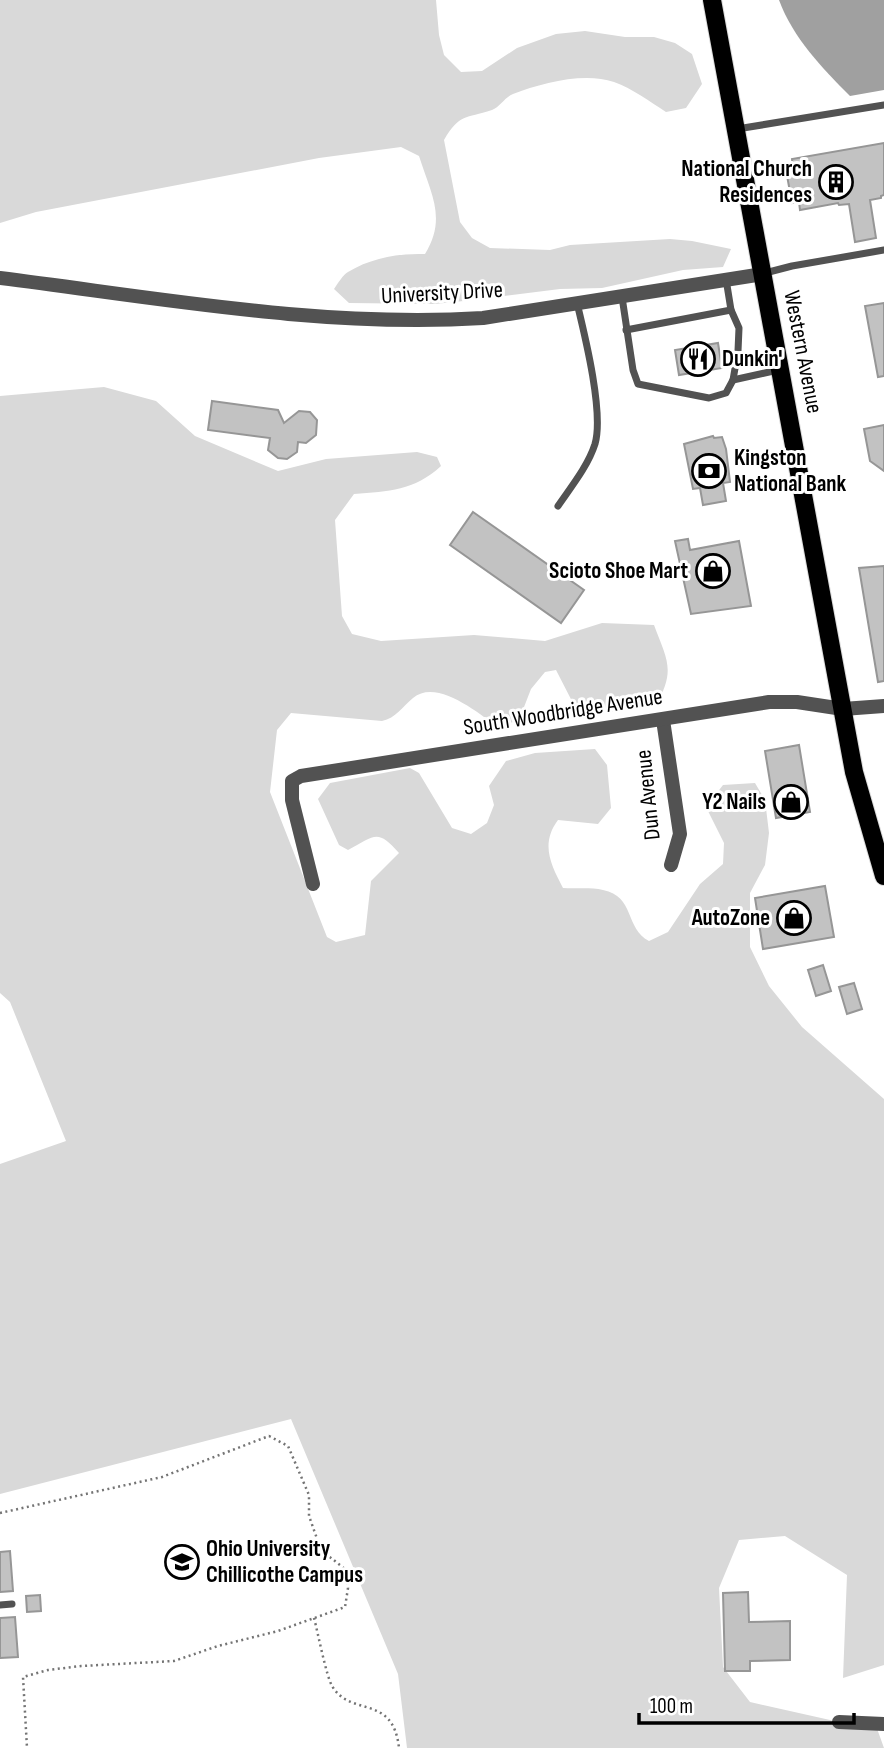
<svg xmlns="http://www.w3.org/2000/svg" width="884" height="1748" font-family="'Sofia Sans Condensed',sans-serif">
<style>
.green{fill:#d9d9d9}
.water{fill:#a0a0a0}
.building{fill:#c2c2c2;stroke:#969696;stroke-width:2}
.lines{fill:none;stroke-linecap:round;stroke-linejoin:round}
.primary-casing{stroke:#dbdbdb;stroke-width:20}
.path{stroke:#747474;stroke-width:2.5;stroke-dasharray:2 3.5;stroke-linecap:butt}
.service{stroke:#525252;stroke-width:7}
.minor{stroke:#525252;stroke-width:14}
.primary{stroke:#000;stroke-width:18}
.labels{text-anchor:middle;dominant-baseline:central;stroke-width:6;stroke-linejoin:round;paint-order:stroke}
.poi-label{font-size:23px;font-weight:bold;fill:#000;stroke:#fff;text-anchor:end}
.street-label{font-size:23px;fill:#000;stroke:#fff}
</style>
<rect width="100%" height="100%" fill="#fff"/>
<g class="green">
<path d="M0,0H436L439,35L444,55L461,72L482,71L517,48L556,34L585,31L625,37H654L675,43L692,54L702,84L686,108L666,112C649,101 633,89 614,82C584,72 542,83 513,94C505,97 500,107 492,110C465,119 460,113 444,140L460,222L472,238L490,248L550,250L570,245L670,239L692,241L731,249L723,267L683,270L602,288L560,289L455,302L434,304L349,303L334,289C338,283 343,275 348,272C371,258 399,253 425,254C447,218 431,194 419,156L401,147L319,158L36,212L0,223Z"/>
<path d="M104,387L156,401L195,436L278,471L326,459L417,452L437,457L441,466C414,491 389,491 354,494L335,520L342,616L352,634L381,641L474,635L545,641L602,623L654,625C667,660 676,670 656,705L594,714L575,707L556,670L545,672L531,689L519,720L498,727C479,714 437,678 413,698C402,707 396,718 382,721L291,713L277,730L270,792L327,937L336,942L365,935L371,881L399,853C377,828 375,836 348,850L339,845L318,799L330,783L410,768L419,773L452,828L471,834L487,823L494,805L489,786L506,761L535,753L595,749L607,765L611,808L598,824L558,820C540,844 551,865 563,888C576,889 591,887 603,890C635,896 625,929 649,941L668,932L700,884L723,864L724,843L706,807L723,785L755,783L765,800L769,833L765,865L750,893V947L769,986L802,1027L884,1099V1665L843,1678L847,1575L785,1536L739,1540L719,1588L723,1667L750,1702L839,1722L875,1723L884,1748H407L398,1674L291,1419L0,1494V1164L66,1141L10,1002L0,993V396Z"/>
</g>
<path class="water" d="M779,0H884V90L850,96C822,68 793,38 779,0Z"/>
<g class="building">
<path d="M884,143V195L881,196V198L870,200L876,238L855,242L849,204L839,205L838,203L800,210L799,202L792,203L786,170L793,168L792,159Z"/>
<path d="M884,303V376L878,377L865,306Z"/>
<path d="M718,343L722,368L679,375L675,350Z"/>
<path d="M212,401L278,410L284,423L299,411L310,412L317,420L316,435L306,443L298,442L297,452L287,459L278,458L268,450L270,438L208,430Z"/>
<path d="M884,425V471L870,461L864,429Z"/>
<path d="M713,436L714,438L722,437L726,449L730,482L723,483L726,501L703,505L700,488L693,489L684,444Z"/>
<path d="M473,512L584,590L561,623L450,545Z"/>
<path d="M688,539L690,550L739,541L751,606L691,614L675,541Z"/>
<path d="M884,566V681L878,682L859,568Z"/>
<path d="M799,745L810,812L776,818L765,751Z"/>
<path d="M825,886L834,937L763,949L755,898Z"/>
<path d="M823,965L831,991L816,996L808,970Z"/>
<path d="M854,983L862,1009L847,1014L839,987Z"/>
<path d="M10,1551L13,1591L0,1592V1552Z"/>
<path d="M748,1592L749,1622L790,1621V1660L750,1661V1671H725L723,1593Z"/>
<path d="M40,1595L41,1611L27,1612L26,1596Z"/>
<path d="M15,1617L18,1657L0,1658V1618Z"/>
</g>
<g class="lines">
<g class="primary-casing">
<path id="primary" d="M712,0L854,772L884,876"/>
</g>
<g class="path">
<path d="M0,1513L162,1477L269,1436L288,1446L309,1495V1516L321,1550L345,1569L348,1588L345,1607L278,1631L218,1646L174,1661L81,1666L48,1670L23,1677L27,1748"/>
<path d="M314,1618C318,1633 326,1675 332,1686C351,1718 393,1693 399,1748"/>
</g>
<g class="service">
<path d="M737,129L884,105"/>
<path d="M765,273L792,266L884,250"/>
<path d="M622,297L633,370L638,384L709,398L726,393L733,380L738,351L739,328L731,310L726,279"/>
<path d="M626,330L731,310"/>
<path d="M733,380L778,370"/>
<path d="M558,506C571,487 588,466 595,444C604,413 585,336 577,303"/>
<path d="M0,1605L12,1604"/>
</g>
<g class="minor">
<path d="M0,278C160,298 321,328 483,318L763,274"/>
<path d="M663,720L680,834L671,865"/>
<path d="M313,884L292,800V781L301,776L769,702H797L843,709L884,706"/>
<path d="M839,1722L884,1724"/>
</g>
<use href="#primary" class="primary"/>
</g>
<defs>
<g id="building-ring" transform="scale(1.75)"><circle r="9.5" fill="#fff" stroke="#000" stroke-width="1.5"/><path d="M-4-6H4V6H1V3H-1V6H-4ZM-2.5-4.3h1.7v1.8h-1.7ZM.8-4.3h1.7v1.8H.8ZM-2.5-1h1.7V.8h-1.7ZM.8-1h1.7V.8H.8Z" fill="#000"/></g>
<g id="restaurant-ring" transform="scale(1.75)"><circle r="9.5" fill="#fff" stroke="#000" stroke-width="1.5"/><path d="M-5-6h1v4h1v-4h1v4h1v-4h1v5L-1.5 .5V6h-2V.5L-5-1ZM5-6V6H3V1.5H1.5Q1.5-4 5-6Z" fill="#000"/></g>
<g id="bank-ring" transform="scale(1.75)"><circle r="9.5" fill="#fff" stroke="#000" stroke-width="1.5"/><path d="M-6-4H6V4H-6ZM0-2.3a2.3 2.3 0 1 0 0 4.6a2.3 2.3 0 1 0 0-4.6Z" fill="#000"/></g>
<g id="shop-ring" transform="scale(1.75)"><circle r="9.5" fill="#fff" stroke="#000" stroke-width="1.5"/><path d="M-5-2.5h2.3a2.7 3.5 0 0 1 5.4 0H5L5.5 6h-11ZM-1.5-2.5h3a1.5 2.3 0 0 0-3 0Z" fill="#000"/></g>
<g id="university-ring" transform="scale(1.75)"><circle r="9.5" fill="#fff" stroke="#000" stroke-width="1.5"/><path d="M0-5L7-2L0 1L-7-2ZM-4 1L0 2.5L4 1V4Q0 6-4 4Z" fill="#000"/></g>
</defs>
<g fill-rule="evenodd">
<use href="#building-ring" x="836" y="182"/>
<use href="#restaurant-ring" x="698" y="359"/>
<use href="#bank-ring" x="709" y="471"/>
<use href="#shop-ring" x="713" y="571"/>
<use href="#shop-ring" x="791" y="802"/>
<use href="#shop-ring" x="794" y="918"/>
<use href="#university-ring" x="182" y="1562"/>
</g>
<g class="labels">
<g class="poi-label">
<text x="812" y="169">National Church<tspan x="812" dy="26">Residences</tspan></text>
<text x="722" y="359" text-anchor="start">Dunkin'</text>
<text x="734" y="458" text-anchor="start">Kingston<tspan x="734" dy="26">National Bank</tspan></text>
<text x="688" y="571">Scioto Shoe Mart</text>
<text x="766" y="802">Y2 Nails</text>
<text x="770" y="918">AutoZone</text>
<text x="206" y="1549" text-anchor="start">Ohio University<tspan x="206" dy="26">Chillicothe Campus</tspan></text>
</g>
<g class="street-label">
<text transform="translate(442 293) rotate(-3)">University Drive</text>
<text transform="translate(803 352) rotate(79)">Western Avenue</text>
<text transform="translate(563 712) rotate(-9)">South Woodbridge Avenue</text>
<text transform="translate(648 795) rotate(-96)">Dun Avenue</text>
</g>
</g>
<path d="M639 1713v10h215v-10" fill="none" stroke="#000000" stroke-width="3.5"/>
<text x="650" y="1713" font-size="21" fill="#000000" stroke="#ffffff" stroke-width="5" paint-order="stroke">100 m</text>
</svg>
